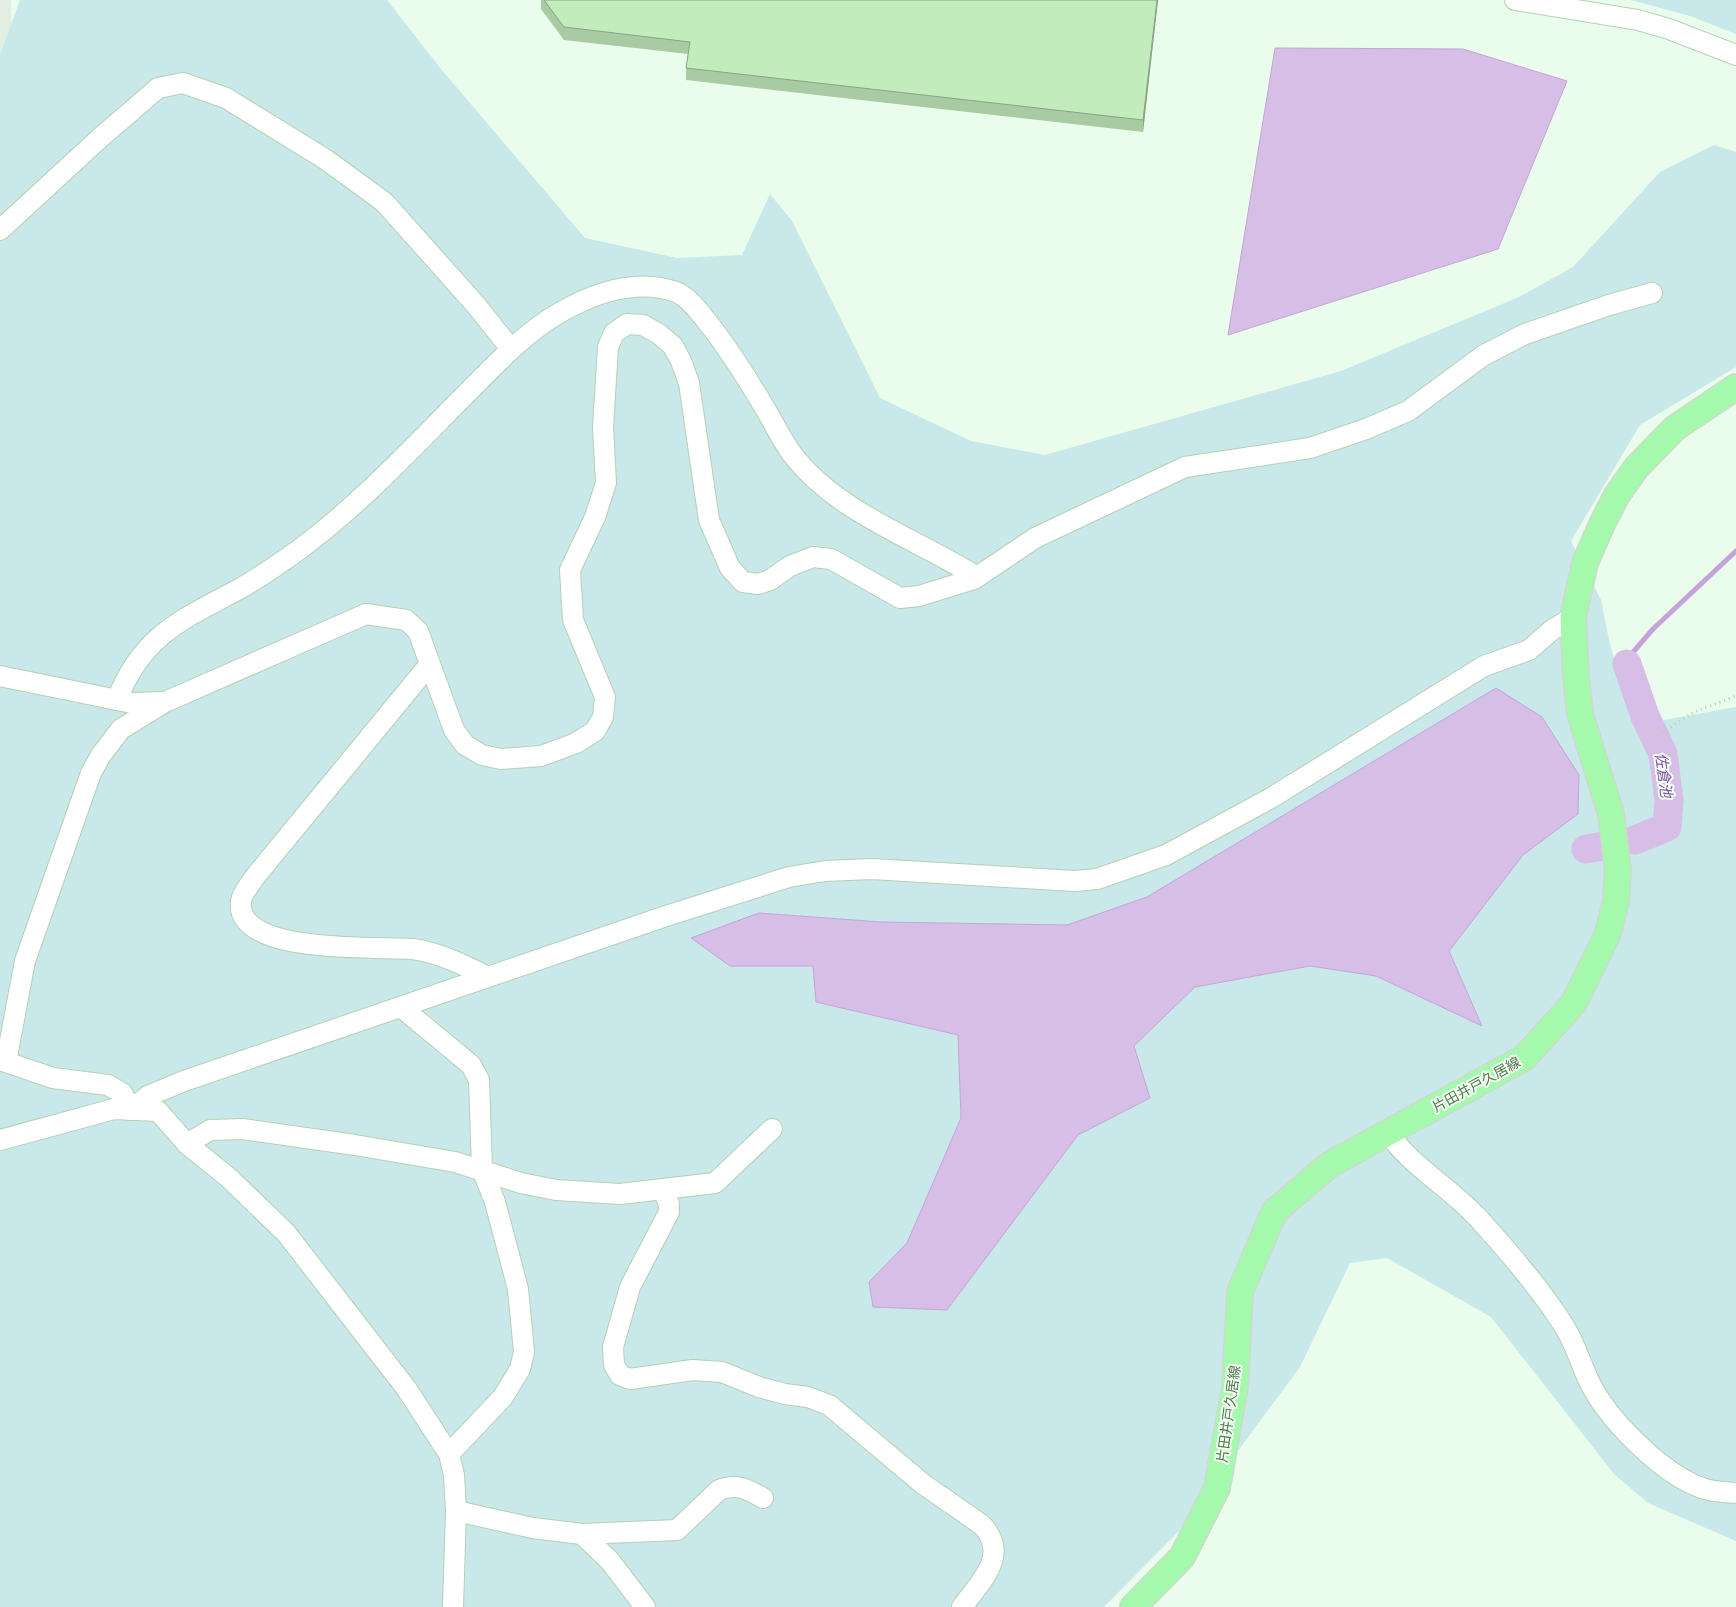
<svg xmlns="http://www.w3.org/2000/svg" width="1736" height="1607" font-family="'Titillium Web','Noto Sans JP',sans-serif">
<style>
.industrial{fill:#e3eee2}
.green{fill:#c8e8ea;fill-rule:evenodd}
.water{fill:#d7bee6;stroke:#c4a4d8}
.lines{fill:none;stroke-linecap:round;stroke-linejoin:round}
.stream{stroke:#c4a4d8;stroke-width:5}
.river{stroke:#d7bee6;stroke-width:29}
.minor-casing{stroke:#b5d1b2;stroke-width:22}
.major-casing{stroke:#cfd9cd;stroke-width:28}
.path{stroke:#acd7a4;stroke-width:3;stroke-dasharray:1 4;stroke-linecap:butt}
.minor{stroke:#fff;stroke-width:20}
.major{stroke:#a4f9ad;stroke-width:25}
.wall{fill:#a8cba3}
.shaded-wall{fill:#88a584}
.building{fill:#c3ecbd;stroke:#88a584}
.labels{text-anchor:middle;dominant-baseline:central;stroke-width:4;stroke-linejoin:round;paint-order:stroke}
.street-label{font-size:14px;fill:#54774d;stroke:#f0fff2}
.water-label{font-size:15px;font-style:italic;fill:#82509f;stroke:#f0fff2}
</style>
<rect width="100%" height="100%" fill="#eafceb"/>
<path class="industrial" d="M0,0H11V46L0,63Z"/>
<g class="green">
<path d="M20,0H387L441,69L585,238L677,258L742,255L770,194L792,221L880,398L971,441L1045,455L1341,371L1519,297L1573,267L1660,172L1714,145L1736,152V367L1640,425L1571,541L1601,600L1610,645L1636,725L1736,707V1541L1648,1503L1614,1474L1491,1317L1387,1258L1350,1263L1300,1367L1178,1532L1104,1607H0V55ZM1578,814L1523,855L1449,951L1482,1025L1376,976L1310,966L1195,987L1134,1046L1150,1098L1078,1135L947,1310L869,1282L907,1243L961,1118L958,1035L816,1002L814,966L759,913L881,922L1067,925L1147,897Z"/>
<path d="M1631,0H1736V34L1690,16Z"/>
</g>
<g class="water">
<path d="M1275,48L1463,49L1567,81L1498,249L1228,335Z"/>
<path d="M1496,688L1542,717L1579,775L1578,814L1523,855L1449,951L1482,1026L1376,976L1310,966L1195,987L1134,1046L1150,1098L1078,1135L947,1310L873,1307L869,1282L907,1243L961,1118L958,1035L816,1002L813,966H730L691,938L759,913L881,922L1067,925L1147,897Z"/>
</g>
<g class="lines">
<path class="stream" d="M1627,664L1628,658L1653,629L1736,551"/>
<g class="river">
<path d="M1627,664L1645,716L1663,754L1669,801L1667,827L1635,840"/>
<path d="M1586,849L1604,846"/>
</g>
<g class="minor-casing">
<g id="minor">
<path d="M1515,0L1638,20L1669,29L1736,55"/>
<path d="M0,230L100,138L158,88L183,83L226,98L325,159L384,202L475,304L511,349"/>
<path d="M429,665L254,878C250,885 242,893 241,901C234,956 380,946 413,949C440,953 464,965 488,977"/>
<path d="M0,676L132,703L163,702"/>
<path d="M117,700C142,635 183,619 241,588C259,578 277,565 293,554C357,508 411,449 466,394C495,365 525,332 561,312C596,292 636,278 676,292C688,297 697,309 705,319C728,347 747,378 766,410C774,424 782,440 792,454C837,513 915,538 977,577"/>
<path d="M401,1007L471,1065L479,1080L482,1169L495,1202L518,1289L524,1352L520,1369L503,1397L449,1454"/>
<path d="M0,1060L53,1078L108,1085L122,1093L131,1110"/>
<path d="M6,1062L25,961L91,773L101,755L121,729L165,702L366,614L406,620L418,631L454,730L465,745L482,755L501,759L541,756L576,743L595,731L603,717L605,697L573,620L570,570L595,517L606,483L603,427L608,347L614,333L627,324L643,325L659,334L673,346L681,361L689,383L709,520L730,568L743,582L758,584L770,580L790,566L813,557L831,559L900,598L919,596L974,579L1035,538L1185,467L1310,448L1366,429L1408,411L1484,355L1525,334L1609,305L1652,293"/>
<path d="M131,1110L148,1096L184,1081L666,916L789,877L825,871L872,869L1075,881L1097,879L1166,855L1271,798L1484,666L1529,650L1552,630L1573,617"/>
<path d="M1388,1133C1413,1168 1451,1188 1479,1219C1508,1251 1541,1289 1564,1326C1575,1343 1580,1362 1589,1381C1607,1419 1662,1474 1702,1488C1712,1492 1725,1492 1736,1493"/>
<path d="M0,1140L114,1109L158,1111L187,1144L229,1178L286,1233L406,1388L449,1454L454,1475L456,1511L453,1607"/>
<path d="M187,1144L210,1130L243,1129L355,1145L455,1162L521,1183L556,1190L620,1194L715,1183L772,1129"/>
<path d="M663,1190L669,1204V1212L630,1287L613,1347L614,1365L620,1375L630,1379L693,1370L722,1372L759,1387L785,1394L808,1397L829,1405L923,1484L982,1525C1010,1555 981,1581 962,1607"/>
<path d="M456,1511L533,1528L582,1534L677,1530L719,1490C737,1483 747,1489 763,1498"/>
<path d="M582,1534L610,1561L645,1607"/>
</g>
</g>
<g class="major-casing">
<path id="major" d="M1133,1607L1182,1557L1217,1488L1235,1387L1240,1292L1274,1212L1329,1165L1524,1058L1574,1003L1608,933L1616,901L1618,870L1611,814L1580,714L1576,678L1573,617L1585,563L1602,524L1617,495L1636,468L1675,428L1736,387"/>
</g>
<path class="path" d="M1658,735L1694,712L1736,696"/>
<use href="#minor" class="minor"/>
<use href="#major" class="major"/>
</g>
<path class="wall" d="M541,0H1158L1143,132L686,80V68L688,54L564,40L541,9Z"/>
<path class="shaded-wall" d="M1157,0H1158L1143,132V120Z"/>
<path class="building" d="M544,0H1157L1143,120L686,68L690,42L564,27Z"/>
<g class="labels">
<g class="street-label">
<text transform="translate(1476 1084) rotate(-29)">片田井戸久居線</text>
<text transform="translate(1228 1414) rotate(-82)">片田井戸久居線</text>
</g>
<g class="water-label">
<text transform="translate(1664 775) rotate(82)">佐倉池</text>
</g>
</g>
</svg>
